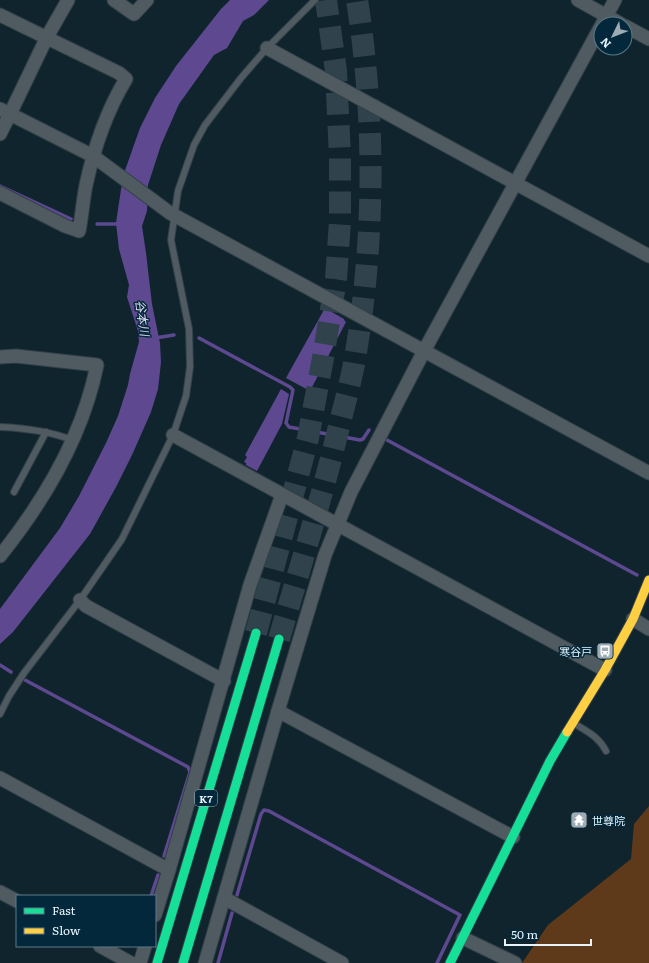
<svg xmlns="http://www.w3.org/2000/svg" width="649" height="963" font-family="Literata,'Noto Sans JP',serif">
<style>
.green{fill:#5e3a1b}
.water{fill:#5e4991}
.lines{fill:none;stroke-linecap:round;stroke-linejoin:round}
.stream{stroke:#5e4991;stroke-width:3.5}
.highway-tunnel{stroke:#30434d;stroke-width:22;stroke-dasharray:22 11;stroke-linecap:butt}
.lane-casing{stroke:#314048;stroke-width:8}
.street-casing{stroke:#314048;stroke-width:15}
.fast-casing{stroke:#314048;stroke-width:11}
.slow-casing{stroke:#314048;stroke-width:11}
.lane{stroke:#505a61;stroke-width:6}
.street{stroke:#505a61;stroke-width:13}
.fast{stroke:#16e098;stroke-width:9}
.slow{stroke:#ffcf43;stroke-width:9}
.labels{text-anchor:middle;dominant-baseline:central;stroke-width:3;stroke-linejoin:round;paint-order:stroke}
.shield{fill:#03283b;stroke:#a3b7c2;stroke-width:1}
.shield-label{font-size:10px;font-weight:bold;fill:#e7f4fc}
.poi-label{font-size:11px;fill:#e7f4fc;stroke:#03283b;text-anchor:end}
.water-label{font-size:12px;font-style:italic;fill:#e1dcf2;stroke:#03283b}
</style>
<rect width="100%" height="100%" fill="#10242e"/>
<path class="green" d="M649,806V963H522L548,925L631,859L634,824Z"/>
<g class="water">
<path d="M230,0H269L254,15L243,21L227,48L214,55L179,104L161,145L148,185L147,211L142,226L146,253L152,304L160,343L161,362L158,389L151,412L132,455L116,487L90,534L13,632L0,644V609L60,528L79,496L106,443L118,416L128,385L130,374L139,342L138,331L127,297L129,285L119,249L116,223L123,176L140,128L155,98L176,66L221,9Z"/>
<path d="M325,308L344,319V320L346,322L310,391L286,378Z"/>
<path d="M281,389L289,394L282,424L257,471L246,465V463L244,462L247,457L245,455Z"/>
</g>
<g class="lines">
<g class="stream">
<path d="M0,186L71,219"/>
<path d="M97,224H119"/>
<path d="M155,338L174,335"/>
<path d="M199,338L290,387L293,390L286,423L289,427L360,440L363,439L369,430"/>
<path d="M387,440L637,575"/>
<path d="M0,665L11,672"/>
<path d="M25,680L188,767L190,772L164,856"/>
<path d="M237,895L261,814L264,810L269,811L460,915L437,963"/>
<path d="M151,896L158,875"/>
<path d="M218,963L232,913"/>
</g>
<g class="highway-tunnel">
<path d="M256,633L308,438L323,358L336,279L340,221V157L336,71L326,0"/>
<path d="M279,639C300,567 323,495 340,422C345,403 350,384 354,364C375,244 376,121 357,0"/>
</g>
<g class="lane-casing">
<g id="lane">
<path d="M0,427C24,428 49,431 72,440"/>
<path d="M14,492L46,432"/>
<path d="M0,714L9,696L24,673L80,600L122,539L173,435L186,396L190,367L189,329L171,240L178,191L194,145L205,125L241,78L267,48L315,0"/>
<path d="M575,724C588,732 599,737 606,751"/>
</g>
</g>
<g class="street-casing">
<g id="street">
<path d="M114,0L134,14L147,0"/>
<path d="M578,0L621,24"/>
<path d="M0,15L119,73L126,79C106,112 94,148 86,185C83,200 82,216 79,231L65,226L0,193"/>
<path d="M603,22L615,0"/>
<path d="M625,26L649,39"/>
<path d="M267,48L649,256"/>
<path d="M0,109L10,114L47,37L68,0"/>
<path d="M0,134L10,114L93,156L170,213L649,473"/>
<path d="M0,357L16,356L97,365C83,435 44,501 0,556"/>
<path d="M173,435L605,670"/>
<path d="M80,600L86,606L224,681"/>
<path d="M633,619L649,629"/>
<path d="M278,711L513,837"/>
<path d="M0,778L169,870"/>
<path d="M0,892L17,901"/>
<path d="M224,898L342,963"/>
<path d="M155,915L169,870L250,585L282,495"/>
<path d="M463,938L515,963"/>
<path d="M100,946L131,963"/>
<path d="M140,963L145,946"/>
<path d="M205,963L278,711L325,555L351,492L424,351L601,26"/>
</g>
</g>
<g class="fast-casing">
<g id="fast">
<path d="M157,963L256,633"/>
<path d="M183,963L279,639"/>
<path d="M450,963L550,761L567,732"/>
</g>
</g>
<g class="slow-casing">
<path id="slow" d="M567,732L605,670L633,619L649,580"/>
</g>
<use href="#lane" class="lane"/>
<use href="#street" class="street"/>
<use href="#fast" class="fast"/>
<use href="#slow" class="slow"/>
</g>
<defs>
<g id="bus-square" transform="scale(0.9)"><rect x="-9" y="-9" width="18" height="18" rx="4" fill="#9cabb4" stroke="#03283b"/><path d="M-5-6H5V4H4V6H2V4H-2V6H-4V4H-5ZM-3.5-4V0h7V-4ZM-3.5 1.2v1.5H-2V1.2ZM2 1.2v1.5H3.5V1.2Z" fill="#fff"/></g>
<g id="temple-square" transform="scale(0.9)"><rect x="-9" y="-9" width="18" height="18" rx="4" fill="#9cabb4" stroke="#03283b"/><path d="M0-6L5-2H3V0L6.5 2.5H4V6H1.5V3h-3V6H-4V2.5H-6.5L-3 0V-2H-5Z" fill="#fff"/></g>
</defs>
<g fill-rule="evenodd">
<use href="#bus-square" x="605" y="651"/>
<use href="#temple-square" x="579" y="820"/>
</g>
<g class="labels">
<rect class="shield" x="195" y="790" width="22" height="16" rx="3"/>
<g class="shield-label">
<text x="206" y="798">K7</text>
</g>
<g class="poi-label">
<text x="592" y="651">寒谷戸</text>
<text x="592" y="820" text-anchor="start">世尊院</text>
</g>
<g class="water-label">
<text transform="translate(143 318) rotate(82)">谷本川</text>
</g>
</g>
<rect x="16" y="895" width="140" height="52" fill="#03283b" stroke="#5e7a88"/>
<rect x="24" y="908" width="20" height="6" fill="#16e098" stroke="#5e7a88"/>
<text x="52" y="915" font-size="12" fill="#e7f4fc">Fast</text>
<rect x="24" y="928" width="20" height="6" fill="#ffcf43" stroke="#5e7a88"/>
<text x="52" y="935" font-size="12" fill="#e7f4fc">Slow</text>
<g transform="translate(613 36) rotate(227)"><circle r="19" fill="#03283b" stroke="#5e7a88"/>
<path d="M0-3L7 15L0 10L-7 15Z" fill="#9cabb4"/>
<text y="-6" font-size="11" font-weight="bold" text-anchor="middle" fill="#e7f4fc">N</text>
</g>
<path d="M505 939v6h86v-6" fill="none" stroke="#e7f4fc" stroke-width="2"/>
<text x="511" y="939" font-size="12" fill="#e7f4fc" stroke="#03283b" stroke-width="3" paint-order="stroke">50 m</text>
</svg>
